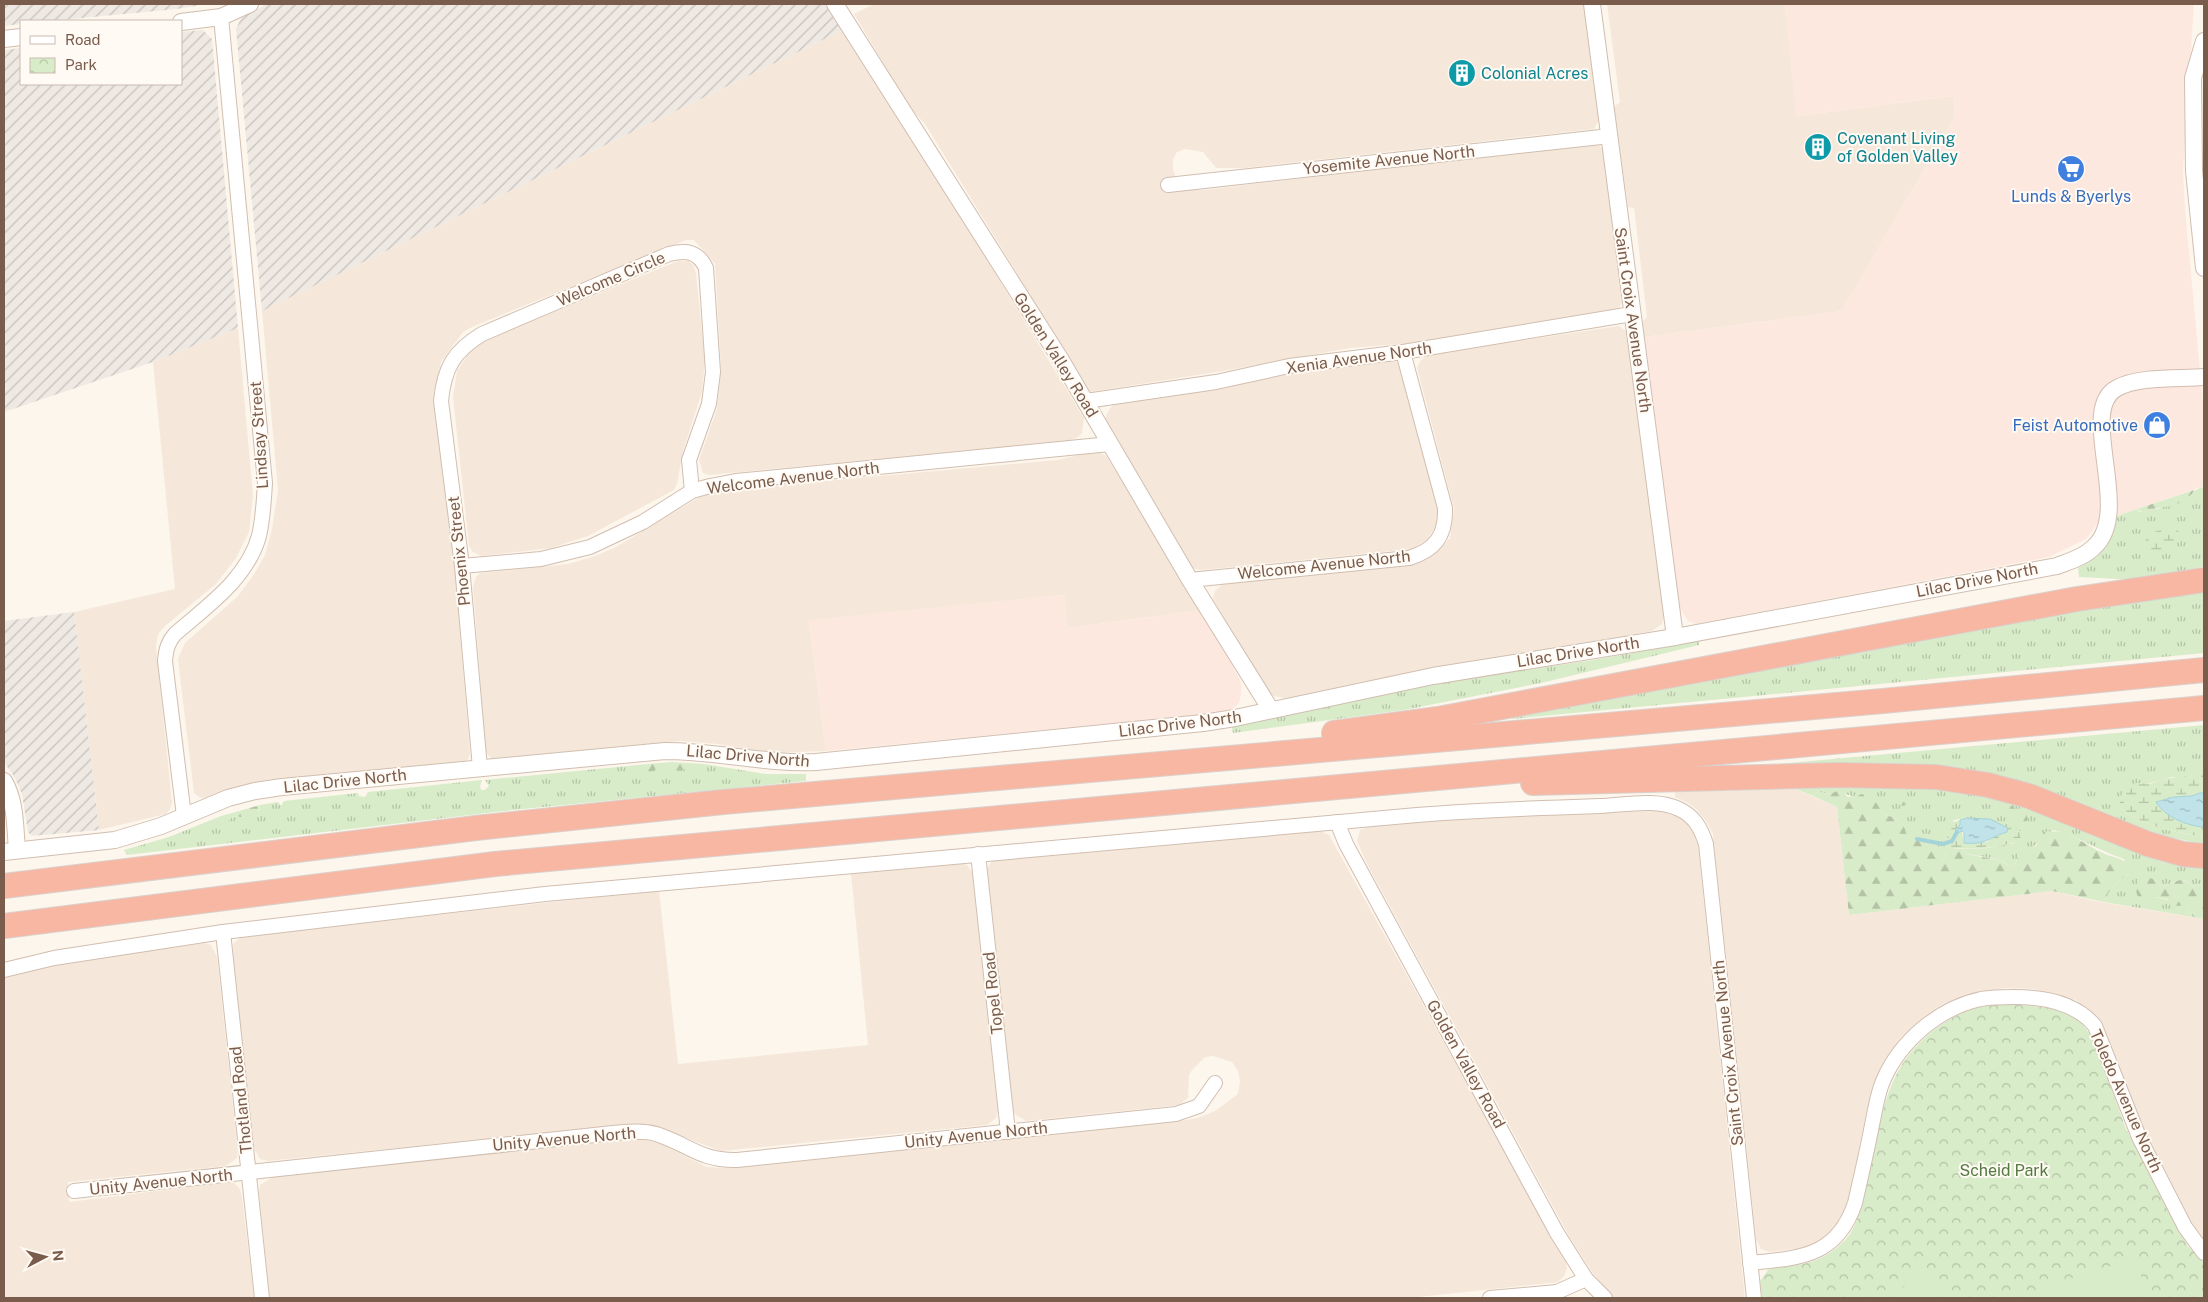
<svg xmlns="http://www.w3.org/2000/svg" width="2208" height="1302" font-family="'Public Sans',sans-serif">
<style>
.residential{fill:#f5e8da}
.commercial{fill:#fde8e0}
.industrial{fill:url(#industrial-furrows)}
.grass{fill:url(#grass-tufts)}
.forest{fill:url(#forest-firs)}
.wetland{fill:url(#wetland-marsh)}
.park{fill:url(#park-crowns)}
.garden{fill:#d8ecc9}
.water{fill:url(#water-ripples);stroke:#a5d3da}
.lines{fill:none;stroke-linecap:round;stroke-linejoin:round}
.stream{stroke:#a5d3da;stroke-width:4}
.minor-casing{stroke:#d1beb0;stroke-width:16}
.tertiary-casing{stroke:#d1beb0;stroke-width:18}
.motorway-casing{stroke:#dad1cd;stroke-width:26}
.minor{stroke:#fff;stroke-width:14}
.tertiary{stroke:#fff;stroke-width:16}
.motorway{stroke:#f7b7a3;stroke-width:24}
.labels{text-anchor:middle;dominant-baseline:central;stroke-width:4;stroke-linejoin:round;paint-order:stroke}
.culture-label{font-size:16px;fill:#0d838f;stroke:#fffaf3;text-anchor:start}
.street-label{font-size:16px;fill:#7a5c4d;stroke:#fffaf3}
.shop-label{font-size:16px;fill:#366cbe;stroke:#fffaf3}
.park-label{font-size:16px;fill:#537a41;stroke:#fffaf3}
</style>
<defs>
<pattern id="industrial-furrows" width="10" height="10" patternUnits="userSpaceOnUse" patternTransform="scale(1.25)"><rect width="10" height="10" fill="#efe9e4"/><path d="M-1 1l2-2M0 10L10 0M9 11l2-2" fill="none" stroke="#c7c0bb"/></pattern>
<pattern id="grass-tufts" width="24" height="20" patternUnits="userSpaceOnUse" patternTransform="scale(1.25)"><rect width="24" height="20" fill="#d8ecc9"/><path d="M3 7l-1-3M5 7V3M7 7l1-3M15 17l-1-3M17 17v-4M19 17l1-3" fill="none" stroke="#b4c2a5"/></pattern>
<pattern id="forest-firs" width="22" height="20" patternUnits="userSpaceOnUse" patternTransform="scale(1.25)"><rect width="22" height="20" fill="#d8ecc9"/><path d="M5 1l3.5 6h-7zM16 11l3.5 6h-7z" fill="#b4c2a5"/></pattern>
<pattern id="wetland-marsh" width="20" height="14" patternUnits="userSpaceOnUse" patternTransform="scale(1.25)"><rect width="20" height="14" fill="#d8ecc9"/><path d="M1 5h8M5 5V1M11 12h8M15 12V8" fill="none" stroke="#b4c2a5"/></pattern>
<pattern id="park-crowns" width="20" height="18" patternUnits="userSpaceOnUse" patternTransform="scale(1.25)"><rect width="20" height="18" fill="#d8ecc9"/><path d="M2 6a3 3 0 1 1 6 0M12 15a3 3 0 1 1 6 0" fill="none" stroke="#b4c2a5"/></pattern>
<pattern id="water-ripples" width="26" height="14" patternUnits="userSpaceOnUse" patternTransform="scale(1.25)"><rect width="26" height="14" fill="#bfe3e8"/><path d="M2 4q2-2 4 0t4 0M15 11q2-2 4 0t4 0" fill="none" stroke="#a0bbbe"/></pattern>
</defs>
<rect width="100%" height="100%" fill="#fdf6ec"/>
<g class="residential">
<path d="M874,4H1585L1600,118L1594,129L1244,168H1216L1203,152L1185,149L1177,152L1173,159V169L1176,179L1191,189L1203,190L1594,143L1600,146L1605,153L1623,300L1620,307L1615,309L1413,343L1350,348L1223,371L1090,392L1085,390L1067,354L925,124L911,109L854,14Z"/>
<path d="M1607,4H1785L1797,116L1953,96L1955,116L1842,311L1644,337L1642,322L1647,317L1634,208L1628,207L1614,107L1620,102Z"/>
<path d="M845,29L1084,418L1082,433L1078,437L1070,441L709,475L703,473L699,460L717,409L721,368L715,264L694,240H686L472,327L463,332L441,362L435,392L453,548L470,753L468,760L461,763L268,780L236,787L205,798L199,797L194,793L178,659L185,643L237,597L253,576L265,555L272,529L278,490L262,311Z"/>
<path d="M678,261H688L693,264L696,274L705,360L702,392L683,451L677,484L674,490L588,536L551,548L481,556L473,552L469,546L453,397L457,371L470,351L487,339Z"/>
<path d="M1619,326L1627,332L1664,616L1662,624L1652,631L1287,699L1270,695L1213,599L1215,591L1222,584L1278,576L1337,573L1420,561L1437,552L1450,538L1454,509L1417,368L1421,360L1427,355Z"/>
<path d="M238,328L253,496L249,532L236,558L216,584L165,626L158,634L156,646L172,803L170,809L166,814L99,830L74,612L175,589L153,362Z"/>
<path d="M1392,360L1397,362L1401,368L1439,514L1435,527L1428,539L1412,549L1203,570L1195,569L1190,565L1105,421L1107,413L1114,403L1227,387L1313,369Z"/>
<path d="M1097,451L1106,456L1203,610L1067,628L1064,595L809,621L826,751L768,753L718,744L681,741L497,758H491L486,753L473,587L476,577L480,573L568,564L595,556L616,547L698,498L715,491L1057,460Z"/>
<path d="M1791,787L1837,807L1849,915L2052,891L2095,901L2204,919V1241L2194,1227L2140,1121L2102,1022L2076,1000L2033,989L2005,988L1975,993L1943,1004L1926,1015L1902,1036L1889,1054L1878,1075L1869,1102L1847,1203L1837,1225L1819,1242L1804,1248L1770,1252L1761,1249L1756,1239L1713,834L1706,821L1696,809L1688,803L1675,797V790Z"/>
<path d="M1661,811L1681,817L1694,833L1698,845L1745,1298H1614L1608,1292L1592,1272L1569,1236L1368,866L1357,841L1360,830L1373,824L1535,814Z"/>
<path d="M1320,831L1329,835L1566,1262L1567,1268L1564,1276L1558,1282L1409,1298H270L259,1193L260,1185L273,1177L621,1139H640L661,1144L707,1167L724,1168L1178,1121L1198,1118L1215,1111L1238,1094L1240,1081L1238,1071L1232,1062L1213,1056L1205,1057L1192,1070L1189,1075L1188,1098L1179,1105L1026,1121L1016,1115L1013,1111L987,870L989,865L992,861L999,859Z"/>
<path d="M962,863L967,865L972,872L998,1110L996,1118L987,1125L721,1151L647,1124H634L268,1161L260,1159L254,1149L234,967L233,944L241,937L659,890L678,1064L868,1045L851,873Z"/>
<path d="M205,943L211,945L217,957L238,1152L237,1158L225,1166L68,1182L69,1202L227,1182L234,1183L240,1189L242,1197L254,1298H4V976L69,962Z"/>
</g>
<g class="commercial">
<path d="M1785,4H2194L2183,171L2185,208L2204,414V486L2099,522L2086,539L2049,557L1696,624L1688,621L1680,608L1644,337L1842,311L1955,116L1953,96L1796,116Z"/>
<path d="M1064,595L1067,628L1203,610L1241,682V695L1239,703L1229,712L826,751L809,620Z"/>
</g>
<g class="industrial">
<path d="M4,4H207L177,9L50,21H21V24L4,26Z"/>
<path d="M267,4H830L845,29L262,311L236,29L241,18Z"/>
<path d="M203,30L212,39L238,328L153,362L4,412V50L21,48V84H181V32Z"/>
<path d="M74,612L99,830L32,836L28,832L22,794L15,778L4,762V621Z"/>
</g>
<g class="grass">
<path d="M2204,486V566L2188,571L2138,580L2079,577L2078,568C2100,557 2112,540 2117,516L2137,509L2140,512L2149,509H2158Z"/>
<path d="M2204,591V653L1512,719L1511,711L1956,628Z"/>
<path d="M1699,641V645L1541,683L1404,710L1233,733L1232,727L1445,682L1593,660Z"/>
<path d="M2204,725V775H2194L2181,779L2172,777L2147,784L2136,783L2120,808C2144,827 2175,832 2204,837V844L2152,834L2056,799L1744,767Z"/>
<path d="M648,764L645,769L668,770L695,766H705L704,764L766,774H806V781L504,811L127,855L124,850L169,837L221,816L223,821H228L233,816L241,817L259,811L260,805L278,802L281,806L284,801L358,793L359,796L365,797L368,792L482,780L480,786L481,790H485L489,786L485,780Z"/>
<path d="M1950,784L2068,820L2114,844L2163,862L2204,869V883L2193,887C2182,872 2172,886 2161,886L2155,879L2154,897L2187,904L2193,917L2104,902L2111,888L2129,873L2124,859C2099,851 2078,836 2053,830C2042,840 2029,851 2017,857L2016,862L2011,867C2002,857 1978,857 1965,853L1962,849L1988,848L2015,843L1967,818L1954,820L1946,834L1951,848L1946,851L1943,862C1936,857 1937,847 1929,842C1921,836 1913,839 1906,833L1904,825L1893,817L1884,815C1874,796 1854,799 1837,791L1830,794L1817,792L1813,796L1791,787Z"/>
</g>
<g class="forest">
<path d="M2194,490L2192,494L2173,507C2165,505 2158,509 2149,509L2144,513L2137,509Z"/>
<path d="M672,762L704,764L705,766L700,771L695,766C684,773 673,768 663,773L658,772L657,769L648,773L645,772V769L648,764Z"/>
<path d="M1837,791H1841L1848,797L1863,794L1866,799L1875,801L1884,815L1893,817L1904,825L1906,833C1913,838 1921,836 1929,841C1937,847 1936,856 1943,862L1946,851L1951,848L1962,849L1965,853C1978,858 2001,857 2011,867L2016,862L2017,857L2029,848L2036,846L2044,832C2067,828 2083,844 2103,853C2114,858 2122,857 2131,867L2129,873L2111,888L2104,902L2052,891L1849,915L1837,807L1813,796L1817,792L1830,794Z"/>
<path d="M1896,795L1901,798L1907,795L1911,800L1910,804L1902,806L1900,802L1893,805L1890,801L1892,797Z"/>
<path d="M260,805L257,814L241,817L233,816L228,821H223L221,819V816Z"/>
<path d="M2007,806H2012L2017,811L2022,808L2027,812V821L2022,824L2018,822L2013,813L2007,812Z"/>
<path d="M2148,878L2155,879L2161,886C2173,886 2181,872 2193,887L2204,883V919L2193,917L2187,904C2177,907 2173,907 2167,899L2154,897C2142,909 2131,893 2139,880Z"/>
</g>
<g class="wetland">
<path d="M2166,528L2178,530C2182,549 2167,557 2150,554L2144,544C2147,533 2156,531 2166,528Z"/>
<path d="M2194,775H2204V793L2192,796L2174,797L2157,802L2199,827H2204V837C2175,832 2144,827 2120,808C2119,796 2123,785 2137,783C2141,783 2145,784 2149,784C2154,783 2159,780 2164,779C2174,777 2184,778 2194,775Z"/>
<path d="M1990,819L2007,824L2022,832L2020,839C2007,849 1968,849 1951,848L1946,834L1947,824L1960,820L1964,843L1987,842L1994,836L2007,832L1998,822Z"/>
</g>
<path class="park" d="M1991,1005C2012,1004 2053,1005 2072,1016C2081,1021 2087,1030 2093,1038L2126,1129L2188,1246L2204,1263V1298H1762L1760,1281L1768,1270C1775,1267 1782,1267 1790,1266C1810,1264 1826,1258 1841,1244C1855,1232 1859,1215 1864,1197C1880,1139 1878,1077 1927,1036C1947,1019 1966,1009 1991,1005Z"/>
<g class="garden">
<path d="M2140,1257L2142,1298H2039L2047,1286Z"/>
<path d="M1922,1266L1942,1298H1894Z"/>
</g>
<g class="water">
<path d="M2200,793H2204V827C2187,826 2165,817 2156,802L2174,797L2192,796Z"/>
<path d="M1967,818L1990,819L2008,828L2007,832C1988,838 1986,845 1964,843V833L1962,831L1958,833L1955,830L1960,825V820Z"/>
</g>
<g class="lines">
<path class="stream" d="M1917,839L1943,844L1952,841L1957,832"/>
<g class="minor-casing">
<g id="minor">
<path d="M1168,185L1610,136"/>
<path d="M1086,401L1216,382L1289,366L1403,352L1632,314"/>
<path d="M462,566L541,559L590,547L643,522L692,491L710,486L736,481L1110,444"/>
<path d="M1190,580L1409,558C1435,550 1446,536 1445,508L1403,352"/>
<path d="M480,768L462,566L441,401C444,368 454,351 482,334L669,254C686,250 698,251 706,268L713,372L709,404L689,460L692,491"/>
<path d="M184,816L165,661C166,649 168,642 175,634C207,606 247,579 259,536C263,519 264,500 265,483L221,17"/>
<path d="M1337,822L1346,844L1557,1233L1586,1279L1605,1298"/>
<path d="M978,854L1008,1132"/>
<path d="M223,932L262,1298"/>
<path d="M4,970L54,958L223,932L545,894L1417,815C1478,810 1539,808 1600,806C1624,805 1657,798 1679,809C1694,816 1701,828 1706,844L1754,1298"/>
<path d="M74,1191L613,1133C627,1132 642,1130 656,1134C688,1144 700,1161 737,1160L1176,1114L1199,1106L1215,1083"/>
<path d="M1750,1263C1800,1258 1837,1257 1855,1203C1861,1177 1867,1151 1872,1125C1875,1111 1877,1095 1883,1081C1900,1041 1939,1008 1981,999C1992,997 2004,997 2015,997C2044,997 2076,1003 2095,1026L2139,1137L2185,1227L2204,1253"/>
<path d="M1490,1298L1557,1292L1586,1279"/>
</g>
</g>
<g class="tertiary-casing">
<g id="tertiary">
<path d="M835,4L1061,360L1190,580L1271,710"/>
<path d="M1592,4L1675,637"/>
<path d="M181,22L221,17L250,4"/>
<path d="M4,39L21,37"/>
<path d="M2204,41L2193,78L2194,171L2204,268"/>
<path d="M4,781C16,801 15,828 17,850"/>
<path d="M4,852L115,840L161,826L228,798L255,791L282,787L665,751C716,751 765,764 816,762L1203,723L1235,718L1433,676L1675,637L2057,566C2070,561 2084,557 2094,547C2134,511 2076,410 2117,388C2139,376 2179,379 2204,377"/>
</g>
</g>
<g class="motorway-casing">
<g id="motorway">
<path d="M1334,733L1438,719L2077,599L2204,580"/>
<path d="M1533,783L1837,775L1936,777L1988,785L2029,796L2148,844L2183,854L2204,856"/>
<path d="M4,886L476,828L723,802L1883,701L2204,670"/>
<path d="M4,926L495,864L2204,708"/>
</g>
</g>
<use href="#minor" class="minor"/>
<use href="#tertiary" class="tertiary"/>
<use href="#motorway" class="motorway"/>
</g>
<defs>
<g id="building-disc" transform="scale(1.4375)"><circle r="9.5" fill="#0f9aa8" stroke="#fffaf3"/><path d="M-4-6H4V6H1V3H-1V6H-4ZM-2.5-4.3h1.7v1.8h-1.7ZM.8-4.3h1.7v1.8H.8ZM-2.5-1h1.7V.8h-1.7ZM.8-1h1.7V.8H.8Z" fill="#fff"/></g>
<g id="supermarket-disc" transform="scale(1.4375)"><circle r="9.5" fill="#3f7fe0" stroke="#fffaf3"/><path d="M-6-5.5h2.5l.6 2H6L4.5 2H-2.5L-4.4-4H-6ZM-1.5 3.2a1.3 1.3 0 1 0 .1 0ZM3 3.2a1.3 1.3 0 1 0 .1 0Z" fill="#fff"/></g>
<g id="shop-disc" transform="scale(1.4375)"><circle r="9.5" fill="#3f7fe0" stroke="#fffaf3"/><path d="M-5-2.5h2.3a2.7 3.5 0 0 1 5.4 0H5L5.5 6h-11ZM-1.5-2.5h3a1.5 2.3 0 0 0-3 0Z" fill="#fff"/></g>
</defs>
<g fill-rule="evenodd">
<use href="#building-disc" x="1462" y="73"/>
<use href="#building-disc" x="1818" y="147"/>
<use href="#supermarket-disc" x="2071" y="169"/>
<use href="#shop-disc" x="2157" y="425"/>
</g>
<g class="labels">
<g class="culture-label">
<text x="1481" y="73">Colonial Acres</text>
<text x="1837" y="138">Covenant Living<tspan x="1837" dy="18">of Golden Valley</tspan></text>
</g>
<g class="street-label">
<text transform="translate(1389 160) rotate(-6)">Yosemite Avenue North</text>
<text transform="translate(611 279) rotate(-23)">Welcome Circle</text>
<text transform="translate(1633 320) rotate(82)">Saint Croix Avenue North</text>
<text transform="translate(1056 355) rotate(58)">Golden Valley Road</text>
<text transform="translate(1359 358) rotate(-8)">Xenia Avenue North</text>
<text transform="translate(259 435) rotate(-94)">Lindsay Street</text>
<text transform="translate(793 478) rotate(-7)">Welcome Avenue North</text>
<text transform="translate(459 551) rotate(-96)">Phoenix Street</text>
<text transform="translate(1324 565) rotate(-6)">Welcome Avenue North</text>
<text transform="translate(1977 580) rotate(-11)">Lilac Drive North</text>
<text transform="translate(1578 652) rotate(-9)">Lilac Drive North</text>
<text transform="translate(1180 724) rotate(-7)">Lilac Drive North</text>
<text transform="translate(748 756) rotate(5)">Lilac Drive North</text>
<text transform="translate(345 781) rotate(-6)">Lilac Drive North</text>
<text transform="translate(993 993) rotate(-96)">Topel Road</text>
<text transform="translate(1728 1053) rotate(-96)">Saint Croix Avenue North</text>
<text transform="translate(1466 1064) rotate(61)">Golden Valley Road</text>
<text transform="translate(241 1100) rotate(-96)">Thotland Road</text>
<text transform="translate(2126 1101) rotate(66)">Toledo Avenue North</text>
<text transform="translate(976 1135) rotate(-6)">Unity Avenue North</text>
<text transform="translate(564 1139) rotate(-5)">Unity Avenue North</text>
<text transform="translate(161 1182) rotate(-6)">Unity Avenue North</text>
</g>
<g class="shop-label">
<text x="2071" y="196">Lunds &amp; Byerlys</text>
<text x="2138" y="425" text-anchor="end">Feist Automotive</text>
</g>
<g class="park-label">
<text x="2004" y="1170">Scheid Park</text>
</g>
</g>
<rect width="2208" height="1302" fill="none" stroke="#7a5c4d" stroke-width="10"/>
<rect x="20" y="20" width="162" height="65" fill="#fffaf3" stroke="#cabbb1"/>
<rect x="30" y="36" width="25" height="8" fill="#ffffff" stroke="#cabbb1"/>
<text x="65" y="45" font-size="15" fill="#7a5c4d">Road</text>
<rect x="30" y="58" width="25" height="15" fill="url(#park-crowns)" stroke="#cabbb1"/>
<text x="65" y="70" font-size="15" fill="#7a5c4d">Park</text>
<g transform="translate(45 1257) rotate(84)" stroke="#fffaf3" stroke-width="4" paint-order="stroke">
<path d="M0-4L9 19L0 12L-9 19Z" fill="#7a5c4d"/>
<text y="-8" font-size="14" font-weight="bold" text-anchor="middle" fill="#7a5c4d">N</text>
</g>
</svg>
